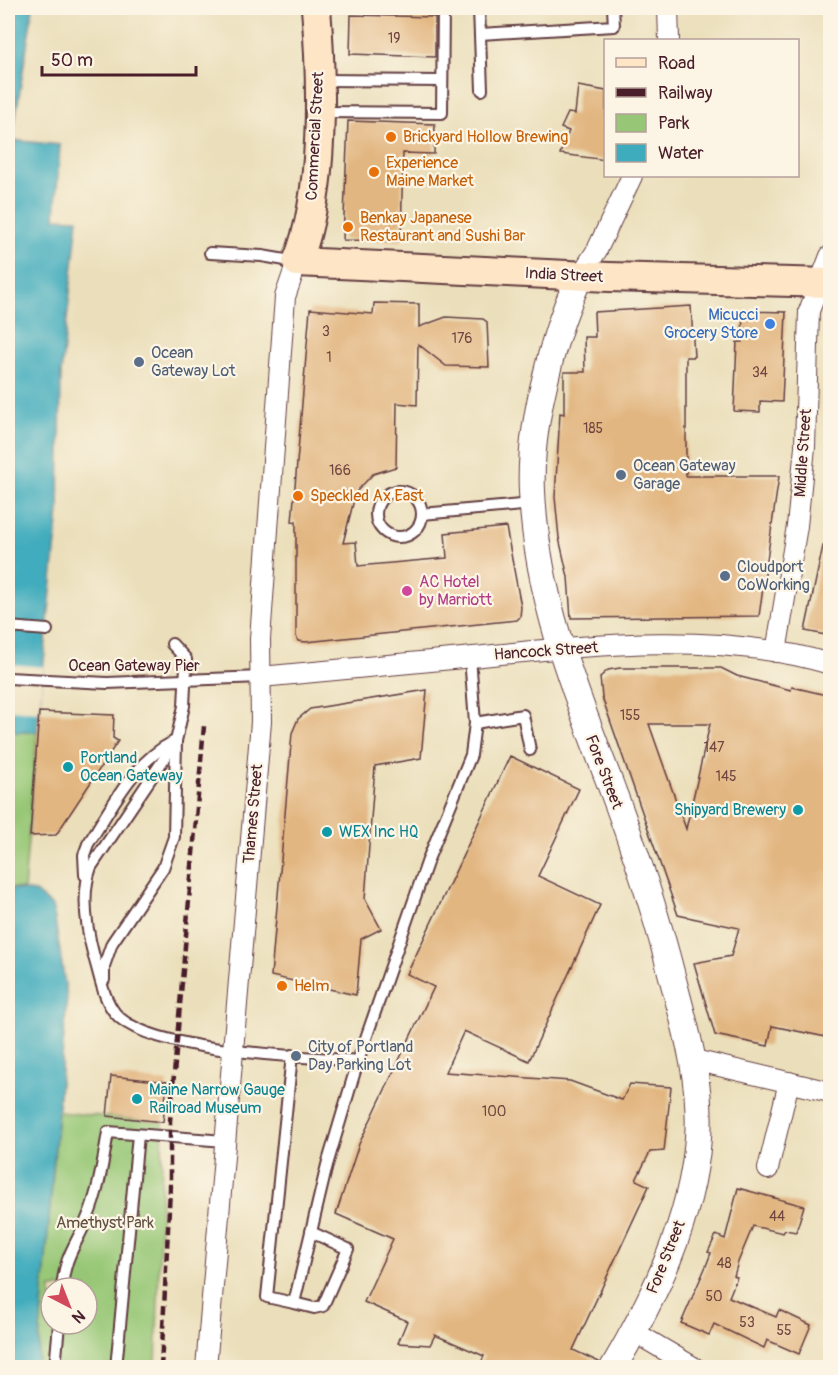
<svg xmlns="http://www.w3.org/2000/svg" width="838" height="1375" font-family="Pangolin,sans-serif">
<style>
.green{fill:#97c776;stroke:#707350;stroke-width:1.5;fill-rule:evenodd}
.water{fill:#3facbd;stroke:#446674;stroke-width:1.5}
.pier{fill:#ebdfbb}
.building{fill:#e2b681;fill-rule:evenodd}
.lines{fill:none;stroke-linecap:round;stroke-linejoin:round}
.service-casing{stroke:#623c41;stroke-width:14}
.minor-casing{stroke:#623c41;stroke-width:22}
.tertiary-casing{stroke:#623c41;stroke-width:28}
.secondary-casing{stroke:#623c41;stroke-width:32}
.service{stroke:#fff;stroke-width:10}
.minor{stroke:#fff;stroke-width:20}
.tertiary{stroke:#fff;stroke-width:26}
.secondary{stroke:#fde5c5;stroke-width:28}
.rail{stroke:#4a1f2b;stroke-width:4.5;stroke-dasharray:9 4.5;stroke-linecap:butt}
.food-dot{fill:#e8710a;stroke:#fcf5e5;stroke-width:2}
.shop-dot{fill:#3f7fe0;stroke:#fcf5e5;stroke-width:2}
.service-dot{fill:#5c6f8a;stroke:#fcf5e5;stroke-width:2}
.hotel-dot{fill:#d1479c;stroke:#fcf5e5;stroke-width:2}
.culture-dot{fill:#0f9aa8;stroke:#fcf5e5;stroke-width:2}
.labels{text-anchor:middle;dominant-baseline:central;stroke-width:4.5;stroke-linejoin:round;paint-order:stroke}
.number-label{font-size:14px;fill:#704540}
.street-label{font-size:16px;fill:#4a1f2b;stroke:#fcf5e5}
.food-label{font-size:16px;fill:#c56008;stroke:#fcf5e5;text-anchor:start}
.shop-label{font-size:16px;fill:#366cbe;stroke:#fcf5e5;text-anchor:end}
.service-label{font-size:16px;fill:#4e5e75;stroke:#fcf5e5;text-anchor:start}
.hotel-label{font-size:16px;fill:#b23c85;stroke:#fcf5e5;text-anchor:start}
.culture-label{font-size:16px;fill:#0d838f;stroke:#fcf5e5;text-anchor:start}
.park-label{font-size:16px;fill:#615142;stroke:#fcf5e5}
</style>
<rect width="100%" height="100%" fill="#fcf5e5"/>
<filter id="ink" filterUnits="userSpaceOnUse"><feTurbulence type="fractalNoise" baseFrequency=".0167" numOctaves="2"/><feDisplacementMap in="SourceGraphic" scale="12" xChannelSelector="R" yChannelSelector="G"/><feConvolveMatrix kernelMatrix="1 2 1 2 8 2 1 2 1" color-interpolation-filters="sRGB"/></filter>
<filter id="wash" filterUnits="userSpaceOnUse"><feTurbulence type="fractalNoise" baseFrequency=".008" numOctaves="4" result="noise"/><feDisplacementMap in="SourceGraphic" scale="24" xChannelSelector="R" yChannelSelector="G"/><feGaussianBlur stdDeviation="1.35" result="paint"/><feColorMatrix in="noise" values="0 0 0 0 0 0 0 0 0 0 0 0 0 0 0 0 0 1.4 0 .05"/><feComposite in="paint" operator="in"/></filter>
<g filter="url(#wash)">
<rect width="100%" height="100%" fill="#ebdfbb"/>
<g class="green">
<path d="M8,732H37L24,889L8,888Z"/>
<path d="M58,1112L163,1122L156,1367L37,1368ZM51,1288H87V1324H51Z"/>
</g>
<g class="water">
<path d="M8,8H33L12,140L60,145L55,218L78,219L61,374L59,510L37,732H8Z"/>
<path d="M8,888L35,892L53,907L67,997L37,1367H8Z"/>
</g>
<path class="pier" d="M8,664L44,667L39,712L8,710Z"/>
<g id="blocks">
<g class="building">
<path d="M351,15L435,17V57L350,54Z"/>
<path d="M578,86L606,91V160L560,154L569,131L561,128L568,113L575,114Z"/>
<path d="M348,121L435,124L434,154L403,153L401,241L343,240Z"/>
<path d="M374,303L419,304V327L446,317L483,319L487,322L489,367L446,366L418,344L417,405L397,403L396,467L373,474L356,492L343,543L356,542L358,566L447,558L445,533L506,527L521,607L520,617L517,620L306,642L298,641L296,636V521L292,522L310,309L373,314Z"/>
<path d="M691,306L694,357H686V476H779L759,616L571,618L568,577L559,538L555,497L560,413L564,414V372H585L584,337H595L594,312Z"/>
<path d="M743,311L786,312L782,402L760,401V412L734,411L737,342H742Z"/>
<path d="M823,546L831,547V636L805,631Z"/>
<path d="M620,668H721L737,676L791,690L792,687L831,696V1038L772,1026L768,1046L715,1035L694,963L731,956L739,928L678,915L602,697L600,677L608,670ZM649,724H710L686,829Z"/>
<path d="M427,690L421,758L375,766L365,899L381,929L361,939L356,995L271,976L292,733L298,719L310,709Z"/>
<path d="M39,712L114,715L113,738L118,741L56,835L30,836Z"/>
<path d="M510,756L579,789L538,876L600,905L529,1061L464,1031L445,1072L570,1081L622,1100L630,1084L671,1087L664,1151L650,1152L636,1180L649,1186L573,1350L599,1362L598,1368H479L484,1356L435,1335L430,1345L398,1343L407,1321L364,1302L393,1239L336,1214L359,1144L434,987L407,974Z"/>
<path d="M111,1076L167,1082L163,1122L107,1116Z"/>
<path d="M738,1188L804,1206L796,1232L785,1230L783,1233L753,1226L738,1262L734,1276L737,1277L729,1297L776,1317L779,1310L811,1325L799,1354L767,1340L764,1348L714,1324L709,1335L681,1323L706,1266L711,1253L708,1252L716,1235L725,1239Z"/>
</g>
</g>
</g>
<g filter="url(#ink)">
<use href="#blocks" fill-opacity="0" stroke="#623c41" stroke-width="1.5"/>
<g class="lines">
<g class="service-casing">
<g id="service">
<path d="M479,8L482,90"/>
<path d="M480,34L614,26L613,8"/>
<path d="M322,80L442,81"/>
<path d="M322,112L442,113L443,8"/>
<path d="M210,253L262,256L297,262"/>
<circle cx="399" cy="514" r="23"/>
<path d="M422,514L533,504"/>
<path d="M8,627L47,630"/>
<path d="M8,678L107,683L261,677"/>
<path d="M475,723L523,715L530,750"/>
<path d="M176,741L91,867C81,894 87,931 94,957C100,976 103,998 115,1013C147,1053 305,1056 358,1061"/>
<path d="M85,875L84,855L88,844C112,807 133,762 173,742"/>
<path d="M104,980V966L112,943L163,868L174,837L176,741L184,706L186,665V659L172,644"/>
<path d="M292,1055L267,1297L294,1303L327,1165L358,1061L429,857L471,755L475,723L470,657"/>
<path d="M62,1288C65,1255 75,1247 87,1219C99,1191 103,1161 108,1132L225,1141"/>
<path d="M294,1303L314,1308L323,1306L348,1249L311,1232"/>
<path d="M55,1368L59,1324"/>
<path d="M116,1368L138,1135"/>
</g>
</g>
<g class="minor-casing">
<g id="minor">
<path d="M668,8L669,40"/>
<path d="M581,275L597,250L632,176"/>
<path d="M776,652L797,526L805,447L809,311L830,256"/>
<path d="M261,677C331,670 403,664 473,657C591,645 716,630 830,664"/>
<path d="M694,1060L830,1092"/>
<path d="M768,1169L789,1082"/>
<path d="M634,1332L695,1368"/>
<path d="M206,1368L261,722L260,639L285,297L297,262"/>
</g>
</g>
<g class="tertiary-casing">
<path id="tertiary" d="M581,275C565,306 555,338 547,372C537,411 530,451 532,491C536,592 572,685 608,778C633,844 656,912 673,980C687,1032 702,1084 698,1138C692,1220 654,1298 613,1368"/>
</g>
<g class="secondary-casing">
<path id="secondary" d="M316,8C322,80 325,195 297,262L609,277L830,283"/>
</g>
<use href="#service" class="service"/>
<use href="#minor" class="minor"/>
<use href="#tertiary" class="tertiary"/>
<use href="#secondary" class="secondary"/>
<path class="rail" d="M161,1368L170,1189V1121L204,726"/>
</g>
</g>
<g class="food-dot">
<circle cx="391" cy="137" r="6"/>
<circle cx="374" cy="172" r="6"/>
<circle cx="348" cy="227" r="6"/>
<circle cx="298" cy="496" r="6"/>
<circle cx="282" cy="986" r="6"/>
</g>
<circle class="shop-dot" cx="770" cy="324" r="6"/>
<g class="service-dot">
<circle cx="139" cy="362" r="6"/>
<circle cx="621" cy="475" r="6"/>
<circle cx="725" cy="576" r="6"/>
<circle cx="296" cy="1056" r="6"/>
</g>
<circle class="hotel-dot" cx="407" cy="591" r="6"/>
<g class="culture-dot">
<circle cx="68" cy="767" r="6"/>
<circle cx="798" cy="810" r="6"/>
<circle cx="327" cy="832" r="6"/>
<circle cx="137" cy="1099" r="6"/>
</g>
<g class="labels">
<g class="number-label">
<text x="394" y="38">19</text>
<text x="326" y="331">3</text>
<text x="462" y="338">176</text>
<text x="329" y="357">1</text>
<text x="760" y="372">34</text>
<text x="593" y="428">185</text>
<text x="340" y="470">166</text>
<text x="630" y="715">155</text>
<text x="714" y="747">147</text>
<text x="726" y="776">145</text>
<text x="494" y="1111">100</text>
<text x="777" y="1216">44</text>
<text x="724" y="1263">48</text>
<text x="714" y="1296">50</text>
<text x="747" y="1322">53</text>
<text x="784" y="1330">55</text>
</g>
<g class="street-label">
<text transform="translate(315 136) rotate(-87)">Commercial Street</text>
<text transform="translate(564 275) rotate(3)">India Street</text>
<text transform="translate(803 453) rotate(-86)">Middle Street</text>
<text transform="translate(546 651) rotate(-4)">Hancock Street</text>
<text x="134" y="666">Ocean Gateway Pier</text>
<text transform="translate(604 772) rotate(69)">Fore Street</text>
<text transform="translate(253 814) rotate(-85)">Thames Street</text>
<text transform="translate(666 1257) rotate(-68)">Fore Street</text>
</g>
<g class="food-label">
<text x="403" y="137">Brickyard Hollow Brewing</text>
<text x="386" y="163">Experience<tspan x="386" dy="18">Maine Market</tspan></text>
<text x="360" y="218">Benkay Japanese<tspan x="360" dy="18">Restaurant and Sushi Bar</tspan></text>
<text x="310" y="496">Speckled Ax East</text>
<text x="294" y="986">Helm</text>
</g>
<g class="shop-label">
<text x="758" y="315">Micucci<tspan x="758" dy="18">Grocery Store</tspan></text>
</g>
<g class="service-label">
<text x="151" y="353">Ocean<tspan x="151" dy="18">Gateway Lot</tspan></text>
<text x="633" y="466">Ocean Gateway<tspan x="633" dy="18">Garage</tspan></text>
<text x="737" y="567">Cloudport<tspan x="737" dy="18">CoWorking</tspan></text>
<text x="308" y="1047">City of Portland<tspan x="308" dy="18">Day Parking Lot</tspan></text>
</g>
<g class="hotel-label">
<text x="419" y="582">AC Hotel<tspan x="419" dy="18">by Marriott</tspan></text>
</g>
<g class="culture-label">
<text x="80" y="758">Portland<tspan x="80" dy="18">Ocean Gateway</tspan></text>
<text x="786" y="810" text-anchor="end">Shipyard Brewery</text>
<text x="339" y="832">WEX Inc HQ</text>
<text x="149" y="1090">Maine Narrow Gauge<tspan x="149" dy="18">Railroad Museum</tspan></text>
</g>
<g class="park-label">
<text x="105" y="1223">Amethyst Park</text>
</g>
</g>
<rect width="838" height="1375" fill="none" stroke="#fcf5e5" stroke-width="30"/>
<rect x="604" y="39" width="195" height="138" fill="#fcf5e5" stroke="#b59f9b" stroke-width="1.5"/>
<rect x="616" y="58" width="30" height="9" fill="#fde5c5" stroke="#b59f9b" stroke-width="1.5"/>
<text x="658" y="69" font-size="18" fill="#4a1f2b">Road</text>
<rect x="616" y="88" width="30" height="9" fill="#4a1f2b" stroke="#b59f9b" stroke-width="1.5"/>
<text x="658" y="99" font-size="18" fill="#4a1f2b">Railway</text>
<rect x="616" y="114" width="30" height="18" fill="#97c776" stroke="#b59f9b" stroke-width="1.5"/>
<text x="658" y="129" font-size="18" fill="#4a1f2b">Park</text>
<rect x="616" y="144" width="30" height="18" fill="#3facbd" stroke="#b59f9b" stroke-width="1.5"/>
<text x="658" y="159" font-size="18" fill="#4a1f2b">Water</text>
<g transform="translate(69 1306) rotate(138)"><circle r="28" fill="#fcf5e5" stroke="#b59f9b" stroke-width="1.5"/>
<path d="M0-4.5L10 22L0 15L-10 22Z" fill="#d1495b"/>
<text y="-9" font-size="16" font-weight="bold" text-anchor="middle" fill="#4a1f2b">N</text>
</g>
<path d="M42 66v9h154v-9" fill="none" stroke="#4a1f2b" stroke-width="3"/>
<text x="51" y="66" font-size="18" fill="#4a1f2b" stroke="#fcf5e5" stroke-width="4.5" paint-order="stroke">50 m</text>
</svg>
